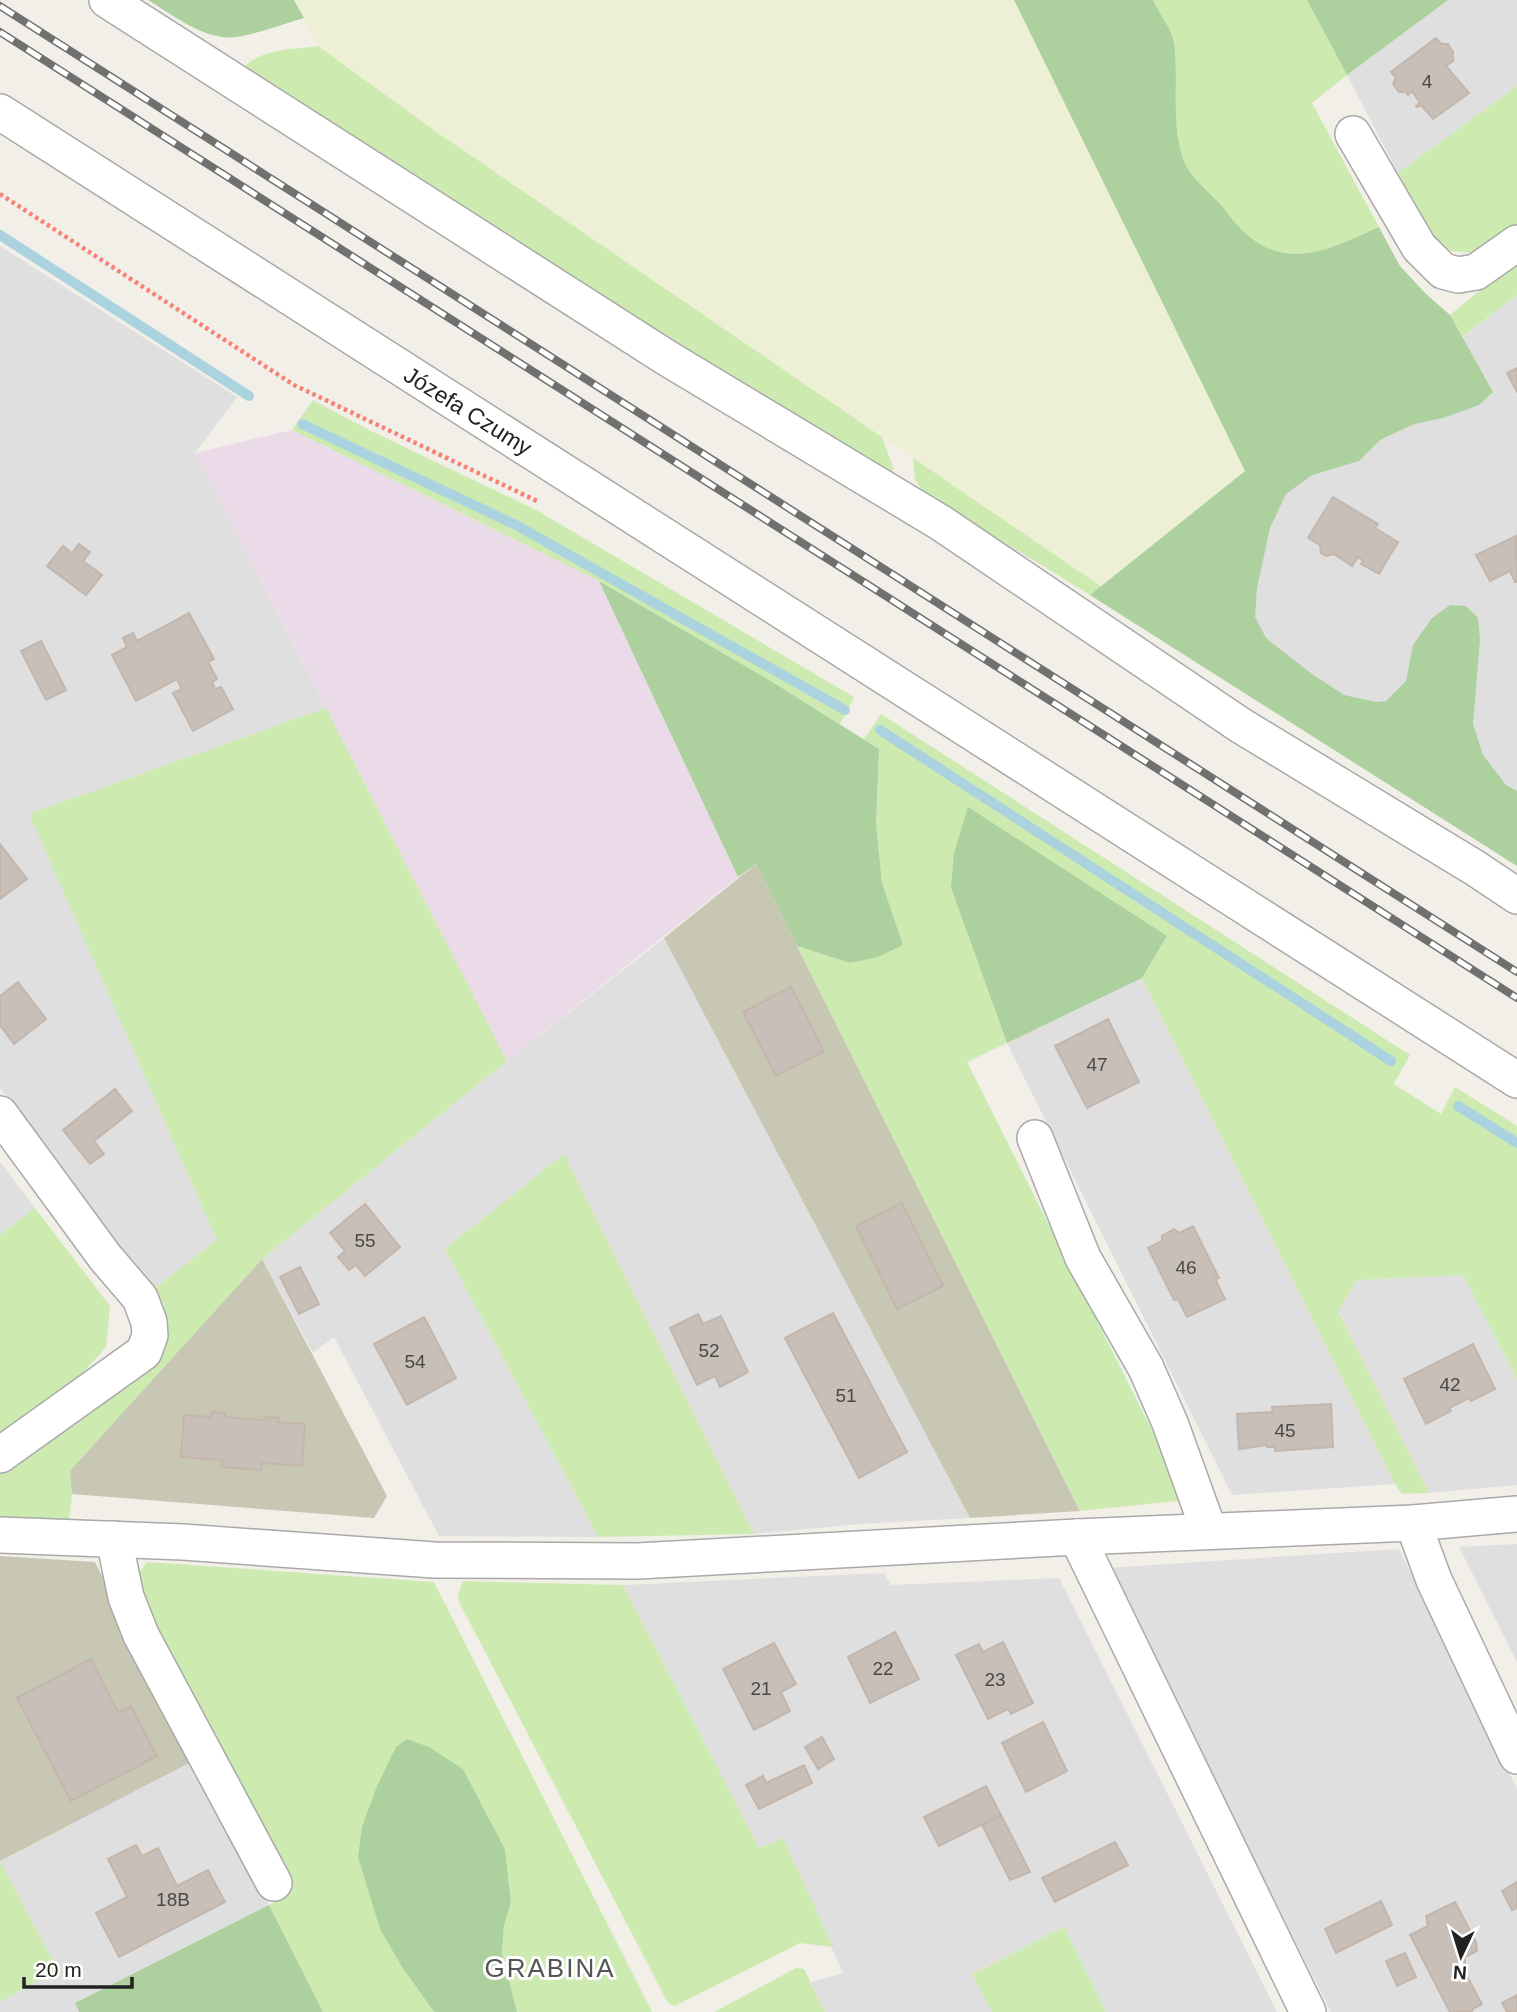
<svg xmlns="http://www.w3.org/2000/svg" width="1517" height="2012" font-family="Helvetica,sans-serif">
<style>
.residential{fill:#e0dfdf}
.industrial{fill:#ebdbe8}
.construction{fill:#c7c7b4}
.farmland{fill:#eef0d5}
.grass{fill:#cdebb0}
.forest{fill:#add19e}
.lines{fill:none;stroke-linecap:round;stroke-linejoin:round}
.stream{stroke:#aad3df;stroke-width:10}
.building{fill:#c7bfb8;stroke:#c4b6ab;stroke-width:2}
.minor-casing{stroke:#a9a9a9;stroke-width:38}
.path{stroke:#fa8072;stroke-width:4.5;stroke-dasharray:3.5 3.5;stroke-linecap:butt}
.minor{stroke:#fff;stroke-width:35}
.rail-casing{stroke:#707070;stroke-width:8}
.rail{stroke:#fff;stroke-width:5;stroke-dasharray:16;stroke-linecap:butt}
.labels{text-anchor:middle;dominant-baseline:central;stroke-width:6;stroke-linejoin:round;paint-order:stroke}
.number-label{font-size:19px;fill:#4b4948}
.street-label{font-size:23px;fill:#222;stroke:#fff}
.quarter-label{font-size:26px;letter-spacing:2px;fill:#555;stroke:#fff}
</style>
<rect width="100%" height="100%" fill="#f2efe9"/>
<g class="residential">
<path d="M1448,0H1517V86L1398,173L1347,75Z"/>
<path d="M0,246L237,397L195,453L326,708L30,814L217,1240L152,1290L0,1088Z"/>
<path d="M1517,295V866L1090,595L1463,337Z"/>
<path d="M664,938L970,1518L860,1524L754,1534L564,1155L445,1249L598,1537L439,1536L334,1337L313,1353L262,1259L507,1061Z"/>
<path d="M1142,978L1395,1484L1232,1495L1007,1043Z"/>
<path d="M0,1162L35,1208L0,1235Z"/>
<path d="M1463,1275L1517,1379V1485L1429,1493L1338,1310L1357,1280Z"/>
<path d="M1517,1544V1662L1459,1547Z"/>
<path d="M1399,1549L1517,1789V2012H1331L1106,1568Z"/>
<path d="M884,1573L891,1585L1059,1578L1277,2012H1106L1064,1927L973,1973L992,2012H825L811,1982L843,1973L782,1839L759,1848L623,1585Z"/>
<path d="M195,1760L269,1905L75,2003L79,2012H0V2002L58,1970L0,1861Z"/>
</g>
<path class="industrial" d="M292,430L599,581L738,877L507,1061L195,453Z"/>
<g class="construction">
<path d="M756,864L1080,1511L970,1518L664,938Z"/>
<path d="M262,1259L387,1496L374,1518L72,1494L69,1471Z"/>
<path d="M0,1556L95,1562L195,1760L0,1861Z"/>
</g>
<path class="farmland" d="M295,0H1014L1245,471L1102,587L438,133L318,46Z"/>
<g class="grass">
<path d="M1153,0H1307L1347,75L1312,103L1379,227C1333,247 1289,273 1245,233C1236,225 1229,214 1221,205C1207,189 1188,177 1182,155C1171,118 1179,80 1174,43C1172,29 1159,13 1153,0Z"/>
<path d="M318,46L438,133L882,437L894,469L889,477L240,71C260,48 289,50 318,46Z"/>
<path d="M1517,86V226L1488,247L1472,253L1452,251L1432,241L1398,173Z"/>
<path d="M1517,260V295L1462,337L1450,315Z"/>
<path d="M313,400L367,429L536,510L854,697L840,724L771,681L599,581L292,430Z"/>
<path d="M913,458L1102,587L1090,595L924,493L915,480Z"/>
<path d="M326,708L507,1061L262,1259L70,1471L72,1494L69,1522L0,1523V1463L160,1335L164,1305L152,1290L217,1240L29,814Z"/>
<path d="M881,714L1410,1055L1394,1084L1441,1114L1455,1087L1517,1126V1379L1463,1275L1357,1280L1338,1311L1429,1493L1402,1494L1395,1484L1142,978L1167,936L951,888L1007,1043L967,1062L1187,1500L1080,1511L797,946L850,963L903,945L882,883L876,825L879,749L864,739Z"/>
<path d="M564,1154L754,1534L598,1537L445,1249Z"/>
<path d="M35,1208L110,1306L106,1347L60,1398L0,1444V1235Z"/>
<path d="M147,1562L434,1582L652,2012H517L502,1953L504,1926L511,1902L505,1849L463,1769L402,1967L434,2012H323L269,1905L291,1892L144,1605L137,1576Z"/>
<path d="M463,1581L623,1585L759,1848L783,1838L833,1947L800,1943L675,2006L668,2003L459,1602L458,1594Z"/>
<path d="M0,1861L58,1970L0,2002Z"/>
<path d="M1064,1927L1106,2012H992L972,1974Z"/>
<path d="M796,1968L804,1969L825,2012H714Z"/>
</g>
<g class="forest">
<path d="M148,0H294L304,18C282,24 258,34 236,37C205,41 173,15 148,0Z"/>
<path d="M1014,0H1153C1159,13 1172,29 1174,43C1179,80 1171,118 1182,155C1188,177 1207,189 1221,205C1229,214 1236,225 1245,233C1289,273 1333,247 1379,227L1400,266L1426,294L1450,315L1493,392L1479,405L1443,418L1414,424L1380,440L1359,461L1312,475L1286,494L1270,528L1257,588L1255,617L1266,638L1312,674L1344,695L1376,702L1386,701L1406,681L1413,645L1432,618L1450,605L1466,606L1478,618L1480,639L1473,724L1483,755L1506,785L1517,791V866L1090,595L1245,471Z"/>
<path d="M1307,0H1448L1347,75Z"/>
<path d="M599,581L771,681L879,749L876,824L882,883L903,945L878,957L850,963L797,946L756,864L738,877Z"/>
<path d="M968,807L1167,936L1142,978L1007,1043L951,888L954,853Z"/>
<path d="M407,1739L429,1747L463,1769L505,1849L511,1902L504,1926L502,1953L517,2012H434L402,1967L380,1929L358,1857L362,1827L377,1786L396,1747Z"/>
<path d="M269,1905L323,2012H79L75,2003Z"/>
</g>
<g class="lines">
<g class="stream">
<path d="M0,235L249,396"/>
<path d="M302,424L516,525L845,710"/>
<path d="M880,730L1391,1061"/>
<path d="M1458,1106L1517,1143"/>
</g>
</g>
<g class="building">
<path d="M1436,38L1441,44H1448L1453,52V61L1446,66L1469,93L1433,119L1421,105L1417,107L1416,106L1420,103L1412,91L1408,95L1406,92H1399L1393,84L1396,78L1391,72Z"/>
<path d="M1517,368V392L1507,373Z"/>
<path d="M1333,497L1378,524L1375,528L1398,542L1379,574L1361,564L1363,561L1358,557L1352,566L1334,554L1326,556L1321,553L1320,545L1308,538Z"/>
<path d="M1516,536L1517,582H1515L1510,571L1490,581L1476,555Z"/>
<path d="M79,544L90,552L83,561L102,575L86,595L47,566L63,546L72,553Z"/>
<path d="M189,613L214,659L208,662L217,679L212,682L215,689L221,687L233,709L193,731L173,693L182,689L177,679L136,701L112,655L127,647L123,638L133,633L137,641Z"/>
<path d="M41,641L66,690L46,700L21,651Z"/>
<path d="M0,844L27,879L0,899Z"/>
<path d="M18,982L46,1019L14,1044L0,1025V996Z"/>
<path d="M791,987L824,1051L776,1076L743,1012Z"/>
<path d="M1108,1019L1139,1082L1087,1108L1055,1046Z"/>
<path d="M115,1089L132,1111L94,1141L104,1154L90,1164L63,1130Z"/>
<path d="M902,1203L943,1286L897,1309L856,1226Z"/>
<path d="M365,1204L400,1247L365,1276L356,1265L349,1270L338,1257L345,1251L330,1233Z"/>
<path d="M1193,1226L1219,1278L1215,1279L1225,1299L1187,1317L1178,1299L1174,1300L1148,1248L1162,1241V1236L1174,1229L1179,1233Z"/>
<path d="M300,1267L319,1304L299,1314L280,1277Z"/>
<path d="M833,1313L907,1452L859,1478L785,1338Z"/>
<path d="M698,1314L703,1324L721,1316L748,1372L720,1387L715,1376L697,1385L670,1328Z"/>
<path d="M424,1317L456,1378L407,1405L374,1344Z"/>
<path d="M1473,1344L1495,1389L1471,1401L1469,1398L1449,1408L1451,1411L1426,1424L1404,1379Z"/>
<path d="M1331,1404L1333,1447L1275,1451V1447H1267V1445L1239,1449L1237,1414L1273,1412L1272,1407Z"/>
<path d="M212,1412L225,1413V1417L264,1420V1417L279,1418L278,1422L305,1424L302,1466L262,1463L261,1470L221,1467L222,1460L181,1457L184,1415L211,1417Z"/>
<path d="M895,1632L919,1679L870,1703L848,1657Z"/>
<path d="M1003,1642L1033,1703L1011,1714L1008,1709L988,1719L956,1655L979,1644L983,1652Z"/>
<path d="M774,1643L796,1684L781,1692L790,1711L754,1730L723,1669Z"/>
<path d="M91,1659L118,1713L131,1706L157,1756L71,1801L17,1698Z"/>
<path d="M1043,1722L1067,1771L1026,1792L1002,1743Z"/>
<path d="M822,1737L834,1759L818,1769L805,1747Z"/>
<path d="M804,1765L812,1783L759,1809L746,1785L763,1776L766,1783Z"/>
<path d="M986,1786L1001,1815L939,1846L924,1817Z"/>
<path d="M1001,1815L1030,1872L1010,1880L982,1825Z"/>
<path d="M1115,1842L1128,1865L1055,1902L1042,1878Z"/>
<path d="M136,1845L142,1856L158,1848L177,1886L208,1870L225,1902L119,1957L96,1913L127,1897L108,1859Z"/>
<path d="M1517,1882V1908L1512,1910L1502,1891Z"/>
<path d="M1381,1901L1392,1925L1336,1953L1325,1929Z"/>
<path d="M1455,1902L1476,1942L1477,1951L1465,1957V1965L1462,1967L1482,2004L1473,2009L1472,2012H1450L1410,1935L1428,1926L1426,1916Z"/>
<path d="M1405,1953L1416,1977L1397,1986L1386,1961Z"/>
<path d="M1517,1995V2012H1507L1502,2003Z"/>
</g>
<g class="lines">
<g class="minor-casing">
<g id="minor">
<path d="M107,0L667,358L941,523L1240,725L1475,868L1517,896"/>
<path d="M0,112L1517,1080"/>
<path d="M1353,134L1419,247L1443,271L1458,275L1476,272L1517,243"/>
<path d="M0,1114L105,1257L140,1298L149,1322L150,1335L144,1352L0,1455"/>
<path d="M1035,1138L1083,1258L1146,1368L1170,1423L1209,1531"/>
<path d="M1413,1523L1434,1580L1517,1756"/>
<path d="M0,1535L183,1542L434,1560L638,1561L1077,1537L1413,1523L1517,1514"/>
<path d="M1077,1537L1308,2012"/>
<path d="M114,1539L126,1597L141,1635L274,1883"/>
</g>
</g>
<path class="path" d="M0,194L294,385L539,502"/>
<use href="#minor" class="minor"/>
<g class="rail-casing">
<g id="rail">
<path d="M0,6L1517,972"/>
<path d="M0,32L1517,998"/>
</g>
</g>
<use href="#rail" class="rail"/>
</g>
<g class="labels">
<g class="number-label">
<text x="1427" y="81">4</text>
<text x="1097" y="1064">47</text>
<text x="365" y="1240">55</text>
<text x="1186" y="1267">46</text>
<text x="709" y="1350">52</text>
<text x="415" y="1361">54</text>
<text x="1450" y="1384">42</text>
<text x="846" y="1395">51</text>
<text x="1285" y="1430">45</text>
<text x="883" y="1668">22</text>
<text x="995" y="1679">23</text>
<text x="761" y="1688">21</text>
<text x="173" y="1899">18B</text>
</g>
<g class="street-label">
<text transform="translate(468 411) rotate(32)">Józefa Czumy</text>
</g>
<g class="quarter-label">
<text x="550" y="1968">GRABINA</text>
</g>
</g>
<g transform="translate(1461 1956) rotate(184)" stroke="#ffffff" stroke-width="5" paint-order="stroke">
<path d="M0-5L12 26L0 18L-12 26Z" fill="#222222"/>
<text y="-10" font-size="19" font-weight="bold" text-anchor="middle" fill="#222222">N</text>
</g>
<path d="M24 1977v10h108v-10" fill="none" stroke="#222222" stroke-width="3.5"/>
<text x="35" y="1977" font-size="21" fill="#222222" stroke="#ffffff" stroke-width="5" paint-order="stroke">20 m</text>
</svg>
